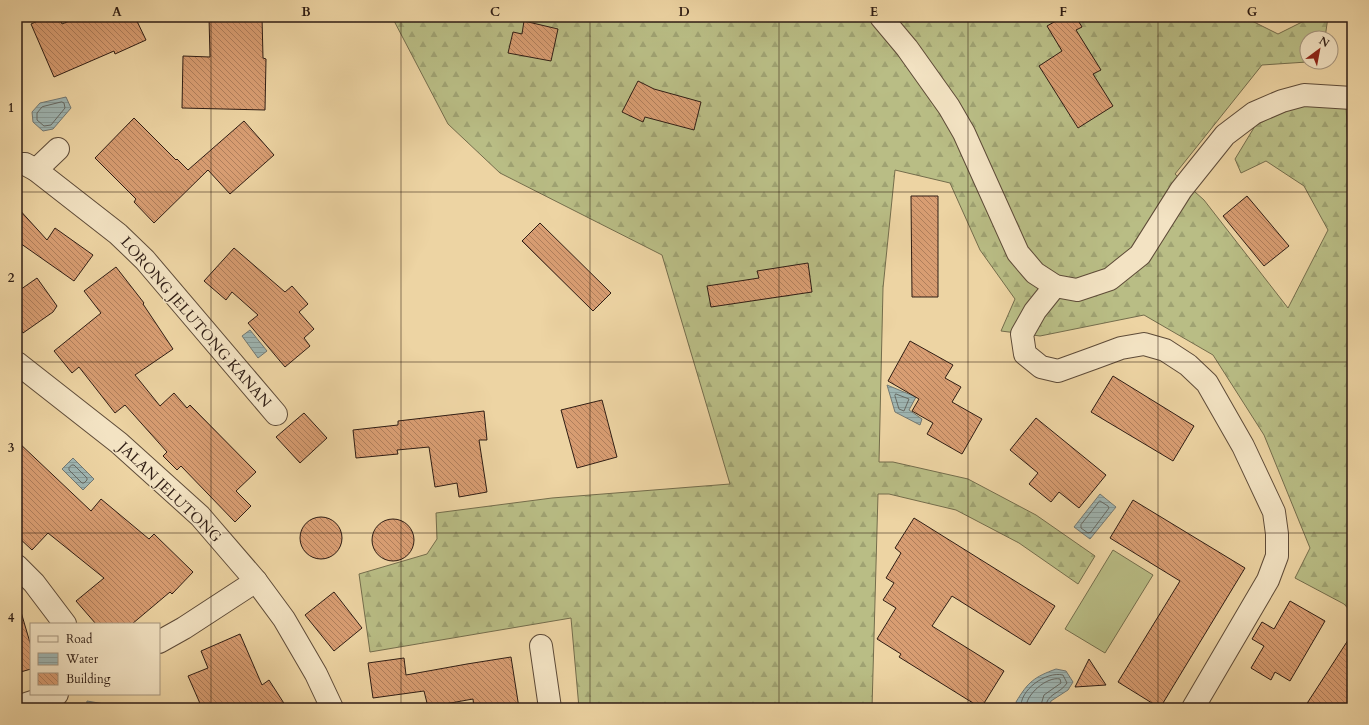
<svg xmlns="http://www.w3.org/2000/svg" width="1369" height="725" font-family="Cardo,serif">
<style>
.forest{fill:url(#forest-firs);stroke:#746d4c}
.garden{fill:#b9bd85;stroke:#746d4c}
.water{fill:url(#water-rules);stroke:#727873}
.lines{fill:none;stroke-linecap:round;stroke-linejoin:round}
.shore{stroke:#666963;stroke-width:1}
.building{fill:url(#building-back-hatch);stroke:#2f1d14}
.minor-casing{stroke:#5e4b38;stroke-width:24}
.minor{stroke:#f3e3c3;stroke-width:22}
.grid{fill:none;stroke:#2f1d14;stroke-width:1;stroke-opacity:0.55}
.labels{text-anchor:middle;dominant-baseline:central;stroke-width:3;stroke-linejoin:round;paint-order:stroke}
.street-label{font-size:15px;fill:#2f1d14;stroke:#f3e3c3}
.neatline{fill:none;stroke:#2f1d14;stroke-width:1.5}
.grid-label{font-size:13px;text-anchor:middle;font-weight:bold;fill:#2f1d14}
</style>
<defs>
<pattern id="forest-firs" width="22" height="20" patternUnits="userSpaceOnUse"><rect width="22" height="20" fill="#b9bd85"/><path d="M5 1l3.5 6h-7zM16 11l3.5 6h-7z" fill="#9fa272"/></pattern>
<pattern id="water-rules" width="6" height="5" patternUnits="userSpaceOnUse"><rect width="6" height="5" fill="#9eb5b2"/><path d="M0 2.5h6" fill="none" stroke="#889b98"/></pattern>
<pattern id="building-back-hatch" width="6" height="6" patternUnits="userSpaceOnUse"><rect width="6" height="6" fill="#d89d72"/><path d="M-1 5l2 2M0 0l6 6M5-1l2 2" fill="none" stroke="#b07f5c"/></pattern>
</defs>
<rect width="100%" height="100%" fill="#edd4a3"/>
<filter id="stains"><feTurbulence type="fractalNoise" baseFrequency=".005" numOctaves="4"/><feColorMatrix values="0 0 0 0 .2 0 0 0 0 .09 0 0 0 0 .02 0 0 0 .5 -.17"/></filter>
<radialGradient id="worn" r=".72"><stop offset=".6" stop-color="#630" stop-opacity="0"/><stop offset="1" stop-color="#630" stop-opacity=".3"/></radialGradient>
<path class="forest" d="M392,17H1244L1278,34L1312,17H1328L1325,38H1307V62L1262,65L1175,174L1204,200L1288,308L1328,230L1304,186L1266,161L1241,173L1235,159L1255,126L1291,106L1346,104L1352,240V613L1344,604L1295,578L1310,548L1264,435L1213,355L1144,315L1040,336L1001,331L1015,299L980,250L950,183L895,170L883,288L879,462H893L968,479L1036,515L1095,556L1078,584L1019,543L956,510L889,494H878L872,708H579L571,618L370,652L359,574L427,554L437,539L436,513L552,498L730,484L662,255L500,173L448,124Z"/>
<path class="garden" d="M1113,550L1153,575L1105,653L1065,629Z"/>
<g class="water">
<path d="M66,97L71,108L53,129L43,131L33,122L32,112L40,103Z"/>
<path d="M250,330L267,351L258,358L242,336Z"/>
<path d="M887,385L916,397L909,410L922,419L920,425L895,412Z"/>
<path d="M73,458L94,479L83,490L62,469Z"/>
<path d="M1100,494L1116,507L1090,539L1074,527Z"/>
<path d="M1056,669L1066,671L1073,682L1068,690L1051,701L1048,708H1017L1016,702C1028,682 1034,677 1056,669Z"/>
<path d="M87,701L116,706L115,708H86Z"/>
</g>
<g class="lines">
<g class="shore">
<path d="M62,102L64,103L65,108L51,125L44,126L37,120V113L42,107Z"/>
<path d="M896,394L909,399L904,411L899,409L895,396Z"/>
<path d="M72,465H74L87,478V480L84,483H82L69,470V468Z"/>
<path d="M1100,501L1108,506L1109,508L1091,532L1088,533L1081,528V525Z"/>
<path d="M1021,708C1019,690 1046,671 1063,675L1067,683C1060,694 1047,693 1045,708"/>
<path d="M1026,708C1025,695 1047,676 1060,679L1061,683L1044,695L1040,708"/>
</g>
</g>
<g class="building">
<path d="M47,17H59L62,24L79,17H135L146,40L115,54L114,51L54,77L31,24Z"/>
<path d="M209,17H262L263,58L266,59L265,110L182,108L183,56L210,57Z"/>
<path d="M1063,17H1076L1082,27L1076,30L1101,70L1093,74L1113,106L1078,128L1039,66L1062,51L1047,26Z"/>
<path d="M524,21L558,29L551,61L508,53L513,32L522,34Z"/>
<path d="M638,81L654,89L701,102L694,130L645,117L643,122L622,112Z"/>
<path d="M134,118L176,160L177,159L188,170L244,121L274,155L230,194L208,170L154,223L134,202L136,199L95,158Z"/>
<path d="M911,196H938V297H912Z"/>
<path d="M1247,196L1289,246L1264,266L1223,216Z"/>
<path d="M17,207L47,240L55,228L93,255L74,281L17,241Z"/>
<path d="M540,223L611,293L593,311L522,241Z"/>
<path d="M234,248L285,292L292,286L308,304L299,312L314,329L304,338L310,346L285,367L248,323L258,315L232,292L226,300L204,281Z"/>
<path d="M808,263L812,292L711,307L707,286L759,278L757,271Z"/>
<path d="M116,267L144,303L143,304L173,349L135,375L160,406L174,393L187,408L190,405L256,472L236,491L251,506L235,522L181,466L177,470L163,456L167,452L125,405L115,413L79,367L72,373L54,351L101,313L84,291Z"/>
<path d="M37,278L57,306L53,312L23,333L17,323V292Z"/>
<path d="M910,341L953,365L945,378L961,387L952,402L982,419L962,454L927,434L933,423L912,411L919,399L888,381Z"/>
<path d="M1113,376L1194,426L1173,461L1091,412Z"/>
<path d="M602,400L617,457L577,468L561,410Z"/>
<path d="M484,411L487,440H479L487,492L459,497L457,483L435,487L429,447L397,450L398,454L356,458L353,430L398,425V421Z"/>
<path d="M304,413L327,438L300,463L276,437Z"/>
<path d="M1036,418L1106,475L1079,508L1059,492L1051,502L1029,484L1038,473L1010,450Z"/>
<path d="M17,441L91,511L101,499L149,539L154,534L193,572L172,594L170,592L132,624H96L76,601L104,578L48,533L32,550L17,536Z"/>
<path d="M1133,500L1245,568L1160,708L1118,682L1180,581L1110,538Z"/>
<circle cx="321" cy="538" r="21"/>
<path d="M914,518L1055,606L1030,645L952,596L932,626L1004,671L981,708L899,657L901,654L877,639L896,608L883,600L894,583L886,578L901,553L895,548Z"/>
<circle cx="393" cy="540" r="21"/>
<path d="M334,592L362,628L334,651L305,615Z"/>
<path d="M1290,601L1325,621L1290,681L1275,672L1271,680L1251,668L1264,646L1252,639L1262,622L1274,629Z"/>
<path d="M17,612H21L31,646V669L17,673Z"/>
<path d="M240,634L262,685L269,680L287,708H202L188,676L208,668L201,651Z"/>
<path d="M1352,634V708H1304L1317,688Z"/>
<path d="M511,657L519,708H474L473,699L428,707L424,691L373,698L368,663L404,658L406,675L467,664Z"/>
<path d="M1089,659L1106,685L1075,687Z"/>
</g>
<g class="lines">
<g class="minor-casing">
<g id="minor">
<path d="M881,17L907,48L949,107L964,133L1018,253L1035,273L1055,286L1077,290L1110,279L1140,255L1181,190L1225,135L1254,113L1282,101L1304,95L1352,98"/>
<path d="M17,164H25L36,170L118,234L145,260L276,414"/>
<path d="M36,170L58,149"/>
<path d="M1055,286L1035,311L1022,334L1025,354L1041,367L1058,371L1094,358L1121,348L1144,344L1165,350L1188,365L1207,383L1243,446L1274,512L1277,534V556L1268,580L1193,708"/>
<path d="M17,363L119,443L200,516L256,581L284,619L316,674L332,708"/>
<path d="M17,566L34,583L65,624"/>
<path d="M159,642L184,628L256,581"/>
<path d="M541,646L550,708"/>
<path d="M17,707L57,694"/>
</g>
</g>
<use href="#minor" class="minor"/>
</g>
<path class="grid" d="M211,17V708M401,17V708M590,17V708M779,17V708M968,17V708M1158,17V708M17,192H1352M17,362H1352M17,533H1352"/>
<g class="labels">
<g class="street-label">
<text transform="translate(196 322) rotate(49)">LORONG JELUTONG KANAN</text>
<text transform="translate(170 492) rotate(44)">JALAN JELUTONG</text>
</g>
</g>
<rect width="1369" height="725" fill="none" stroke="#edd4a3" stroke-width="44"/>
<rect x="30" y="623" width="130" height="72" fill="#f3e3c3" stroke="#a5947d"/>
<rect x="38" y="636" width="20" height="6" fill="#f3e3c3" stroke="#a5947d"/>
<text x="66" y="643" font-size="12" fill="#2f1d14">Road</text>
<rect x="38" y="653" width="20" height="12" fill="url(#water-rules)" stroke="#a5947d"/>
<text x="66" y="663" font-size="12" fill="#2f1d14">Water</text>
<rect x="38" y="673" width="20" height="12" fill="url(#building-back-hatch)" stroke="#a5947d"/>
<text x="66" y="683" font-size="12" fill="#2f1d14">Building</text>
<g transform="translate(1319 50) rotate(32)"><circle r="19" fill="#f3e3c3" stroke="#a5947d"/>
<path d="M0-3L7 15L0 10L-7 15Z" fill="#8f2418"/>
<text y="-6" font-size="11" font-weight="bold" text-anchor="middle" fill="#2f1d14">N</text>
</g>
<rect x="22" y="22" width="1325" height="681" class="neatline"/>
<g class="grid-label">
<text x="117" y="16">A</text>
<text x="306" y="16">B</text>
<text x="495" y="16">C</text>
<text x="684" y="16">D</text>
<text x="874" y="16">E</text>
<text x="1063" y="16">F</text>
<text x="1252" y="16">G</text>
<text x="11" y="112">1</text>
<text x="11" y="282">2</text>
<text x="11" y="452">3</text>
<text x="11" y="622">4</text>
</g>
<rect width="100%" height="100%" filter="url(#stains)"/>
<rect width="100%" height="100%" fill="url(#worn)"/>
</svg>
